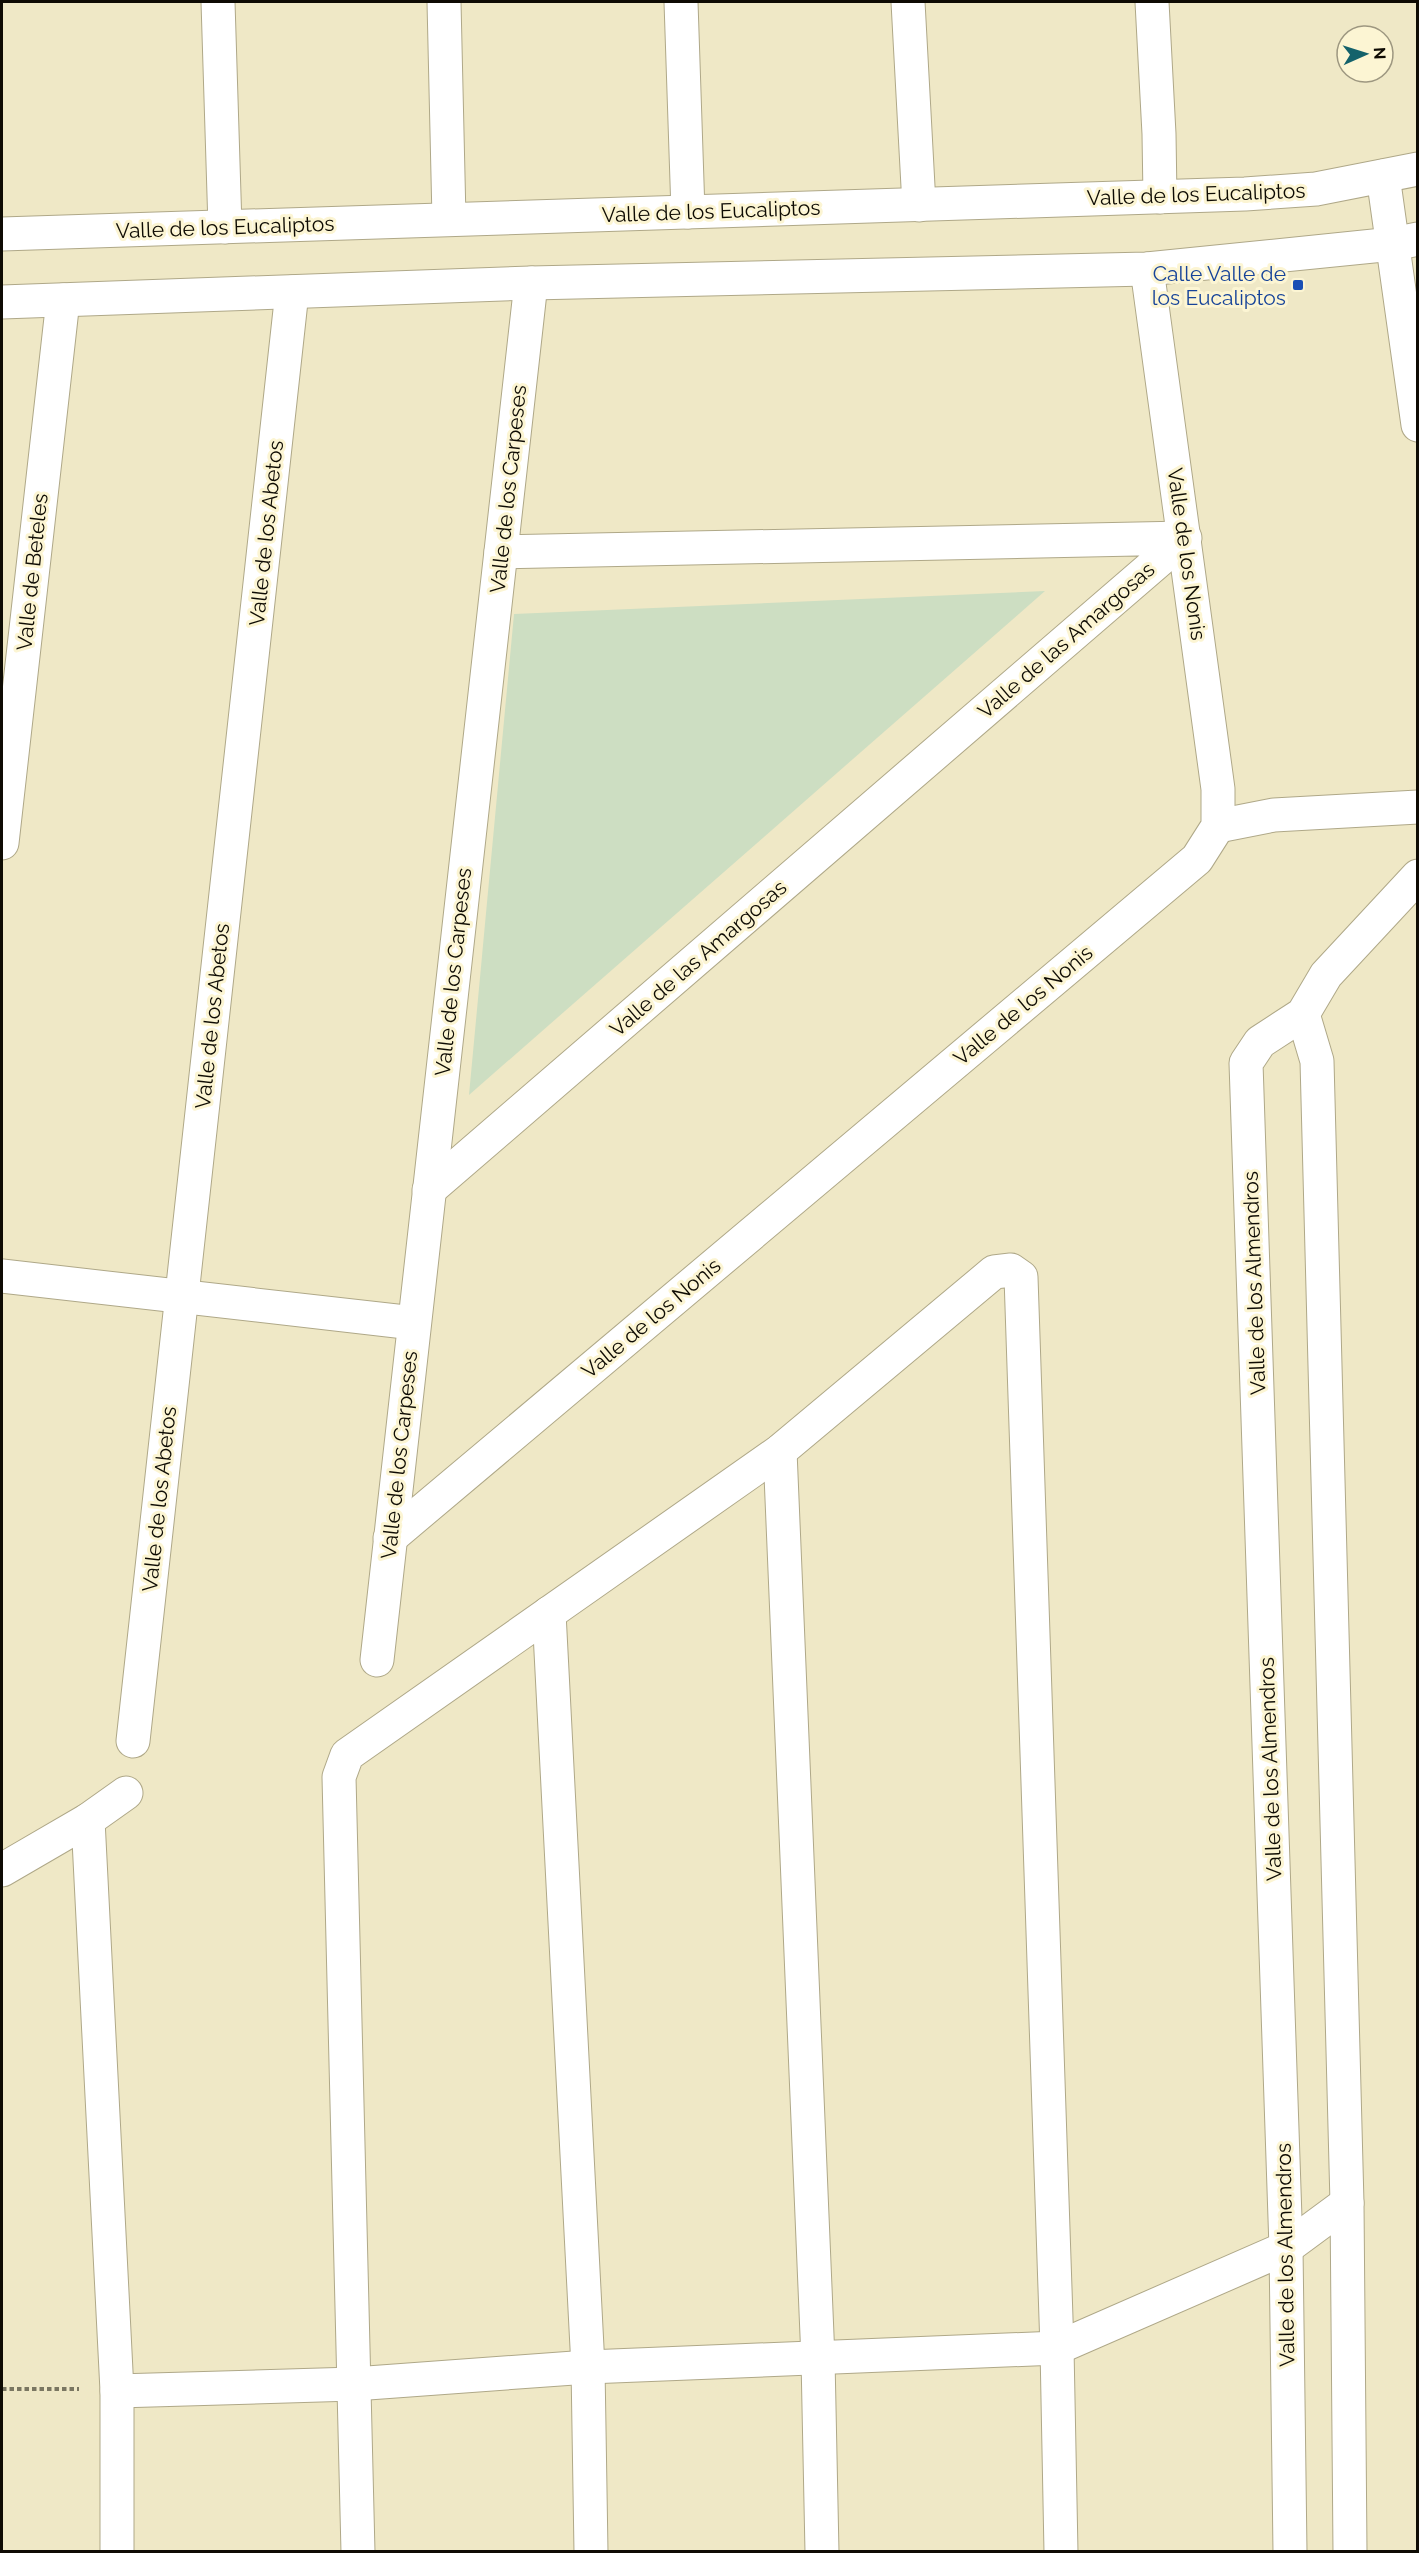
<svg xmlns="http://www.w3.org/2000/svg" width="1419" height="2553" font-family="Raleway,sans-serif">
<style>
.green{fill:#cddec2}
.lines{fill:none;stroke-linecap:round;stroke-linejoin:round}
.minor-casing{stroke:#afa888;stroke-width:35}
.path{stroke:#7a7661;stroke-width:4;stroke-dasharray:4.5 3;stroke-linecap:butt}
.minor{stroke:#fff;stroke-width:33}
.transit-dot{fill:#1a4fb4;stroke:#fcf5d3;stroke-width:2}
.labels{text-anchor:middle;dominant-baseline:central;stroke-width:6;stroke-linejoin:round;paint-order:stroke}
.street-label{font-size:21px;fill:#0e0b03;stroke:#fcf5d3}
.transit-label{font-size:21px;fill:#164399;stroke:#fcf5d3;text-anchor:end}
</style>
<rect width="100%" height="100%" fill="#efe8c6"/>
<path class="green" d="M1045,591L469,1095L514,614Z"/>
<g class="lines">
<g class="minor-casing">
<g id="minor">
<path d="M218,2L225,227"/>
<path d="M444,2L449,219"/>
<path d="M681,2L688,212"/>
<path d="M908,2L919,205"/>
<path d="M1152,2L1159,134L1160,197"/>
<path d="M1383,176L1418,425"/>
<path d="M2,234L1245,194L1316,189L1418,169"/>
<path d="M2,302L531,283L1147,269L1393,244L1418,239"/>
<path d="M1218,826L1274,815L1418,807"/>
<path d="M2,843L63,300"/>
<path d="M1303,1014L1317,1061L1347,2203L1350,2552"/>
<path d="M429,1190L1185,538L501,552"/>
<path d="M2,1276L414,1323"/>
<path d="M780,1451L818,2359L822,2552"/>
<path d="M390,1538L1197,859L1218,826V789L1147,269"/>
<path d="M549,1613L588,2367L591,2552"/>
<path d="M377,1660L531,283"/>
<path d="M133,1741L292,292"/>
<path d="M88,1820L117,2391V2552"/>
<path d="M2,1870L88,1820L126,1793"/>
<path d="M117,2391L354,2384L588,2367L1057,2348L1286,2248L1347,2203"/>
<path d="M358,2552L339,1777L347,1755L780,1451L994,1272L1011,1270L1021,1277L1057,2348L1061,2552"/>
<path d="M1290,2552L1286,2248L1246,1063L1260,1042L1303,1014L1326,975L1418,876"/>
</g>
</g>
<path class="path" d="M2,2389H79"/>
<use href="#minor" class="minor"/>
</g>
<rect class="transit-dot" x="1292" y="279" width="12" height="12" rx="3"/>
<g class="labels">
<g class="street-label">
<text transform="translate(1196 194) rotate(-2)">Valle de los Eucaliptos</text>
<text transform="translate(711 211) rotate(-2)">Valle de los Eucaliptos</text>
<text transform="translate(225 227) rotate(-2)">Valle de los Eucaliptos</text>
<text transform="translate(508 489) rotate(-84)">Valle de los Carpeses</text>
<text transform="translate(266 533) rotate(-84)">Valle de los Abetos</text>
<text transform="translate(1187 554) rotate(82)">Valle de los Nonis</text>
<text transform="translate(32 572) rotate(-84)">Valle de Beteles</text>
<text transform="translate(1066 640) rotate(-41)">Valle de las Amargosas</text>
<text transform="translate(698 958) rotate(-41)">Valle de las Amargosas</text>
<text transform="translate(453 972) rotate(-84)">Valle de los Carpeses</text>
<text transform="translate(1023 1005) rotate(-40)">Valle de los Nonis</text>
<text transform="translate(212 1016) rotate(-84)">Valle de los Abetos</text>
<text transform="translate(1254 1283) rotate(-92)">Valle de los Almendros</text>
<text transform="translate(651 1318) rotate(-40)">Valle de los Nonis</text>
<text transform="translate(399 1455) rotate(-84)">Valle de los Carpeses</text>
<text transform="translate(159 1499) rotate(-84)">Valle de los Abetos</text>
<text transform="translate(1270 1769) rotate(-92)">Valle de los Almendros</text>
<text transform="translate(1285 2255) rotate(-91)">Valle de los Almendros</text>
</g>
<g class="transit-label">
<text x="1286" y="273">Calle Valle de<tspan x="1286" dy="24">los Eucaliptos</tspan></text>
</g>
</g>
<rect width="1419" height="2553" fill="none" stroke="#0e0b03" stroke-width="6"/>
<g transform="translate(1365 54) rotate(87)"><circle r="28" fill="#fcf5d3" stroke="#9d9780" stroke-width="1.5"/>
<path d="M0-4.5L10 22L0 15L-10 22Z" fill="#14626b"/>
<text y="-9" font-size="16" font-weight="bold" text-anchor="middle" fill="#0e0b03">N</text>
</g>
</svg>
